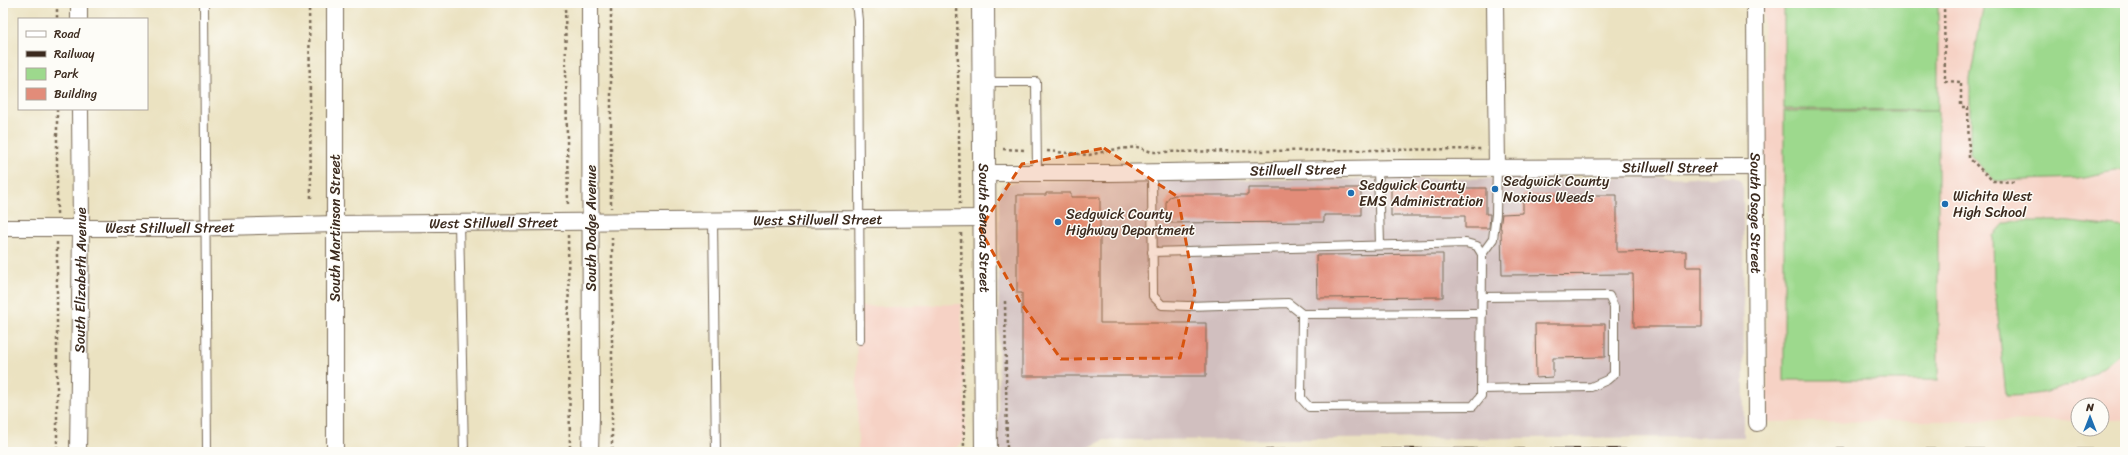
<svg xmlns="http://www.w3.org/2000/svg" width="2128" height="455" font-family="Sriracha,sans-serif">
<style>
.built{fill:#f6d2c5}
.industrial{fill:#d1bfbf}
.green{fill:#9dd98d;stroke:#6c8256}
.building{fill:#e28c79}
.lines{fill:none;stroke-linecap:round;stroke-linejoin:round}
.lane-casing{stroke:#796a57;stroke-width:10}
.street-casing{stroke:#796a57;stroke-width:18}
.secondary-casing{stroke:#796a57;stroke-width:24}
.path{stroke:#796a57;stroke-width:2.5;stroke-dasharray:3 3;stroke-linecap:butt}
.lane{stroke:#fff;stroke-width:8}
.street{stroke:#fff;stroke-width:16}
.secondary{stroke:#fff;stroke-width:22}
.rail-casing{stroke:#3b2a1e;stroke-width:4.5}
.rail{stroke:#fdfcf7;stroke-width:3;stroke-dasharray:9;stroke-linecap:butt}
.marked{fill:#d7540e;fill-opacity:0.2;stroke:#d7540e;stroke-width:3;stroke-dasharray:8 5;stroke-linejoin:round}
.poi-dot{fill:#1f6fb2;stroke:#fdfcf7;stroke-width:1.5}
.labels{text-anchor:middle;dominant-baseline:central;stroke-width:3;stroke-linejoin:round;paint-order:stroke}
.street-label{font-size:14px;fill:#3b2a1e;stroke:#fdfcf7}
.poi-label{font-size:14px;fill:#3b2a1e;stroke:#fdfcf7;text-anchor:start}
</style>
<rect width="100%" height="100%" fill="#fdfcf7"/>
<filter id="ink" filterUnits="userSpaceOnUse"><feTurbulence type="fractalNoise" baseFrequency=".025" numOctaves="2"/><feDisplacementMap in="SourceGraphic" scale="8" xChannelSelector="R" yChannelSelector="G"/><feConvolveMatrix kernelMatrix="1 2 1 2 8 2 1 2 1" color-interpolation-filters="sRGB"/></filter>
<filter id="wash" filterUnits="userSpaceOnUse"><feTurbulence type="fractalNoise" baseFrequency=".012" numOctaves="4" result="noise"/><feDisplacementMap in="SourceGraphic" scale="16" xChannelSelector="R" yChannelSelector="G"/><feGaussianBlur stdDeviation="0.9" result="paint"/><feColorMatrix in="noise" values="0 0 0 0 0 0 0 0 0 0 0 0 0 0 0 0 0 1.4 0 .05"/><feComposite in="paint" operator="in"/></filter>
<g filter="url(#wash)">
<rect width="100%" height="100%" fill="#ebe2c1"/>
<g class="built">
<path d="M1763,3H2125L2124,420H2102V405H2078V420L1768,422Z"/>
<path d="M961,304L966,430L964,441L958,447L936,452H858L856,307Z"/>
</g>
<path class="industrial" d="M1735,177L1741,182L1743,190L1744,437L1104,440L1086,449L998,450L999,195L1002,185L1026,181Z"/>
<g class="green">
<path d="M1784,3H1938V110L1784,109Z"/>
<path d="M1984,3H2125V169L2078,178L1995,181L1970,155V79Z"/>
<rect x="1784" y="111" width="154" height="269"/>
<path d="M2016,221H2061L2125,228V348C2092,382 2053,396 2006,396L1994,279L1993,236L2004,224Z"/>
</g>
<g id="blocks">
<g class="building">
<path d="M1248,188H1361V215H1324V222L1166,223V202L1169,197L1175,195H1248Z"/>
<path d="M1391,188H1486V214H1490L1489,228H1465V216H1391Z"/>
<path d="M1046,193H1071V197H1100V323H1206V376H1022V293H1017V195H1046Z"/>
<path d="M1523,195H1617V252L1686,251V267H1702V327H1634L1633,274L1502,275L1501,228H1500L1502,214L1523,213Z"/>
<path d="M1443,254V297L1317,298L1316,255Z"/>
<path d="M1535,324H1605V357L1553,358V377L1536,378Z"/>
</g>
</g>
</g>
<g filter="url(#ink)">
<use href="#blocks" fill-opacity="0" stroke="#796a57" stroke-width="1"/>
<g class="lines">
<g class="lane-casing">
<g id="lane">
<path d="M204,3L207,452"/>
<path d="M856,3L858,20L860,340"/>
<path d="M984,82H1036L1037,173"/>
<path d="M1378,168L1380,245"/>
<path d="M1152,172L1153,296L1162,305L1188,306L1288,303L1302,314L1301,398L1309,407L1473,406L1481,396L1482,254L1477,246L1466,243L1152,252"/>
<path d="M713,221L716,452"/>
<path d="M459,223L464,452"/>
<path d="M1482,254L1493,239L1496,214L1497,167"/>
<path d="M1302,314L1482,313"/>
<path d="M1481,389L1591,387L1607,380L1614,374V307L1609,296L1482,297"/>
</g>
</g>
<g class="street-casing">
<g id="street">
<path d="M79,3V19"/>
<path d="M1495,3L1497,167"/>
<path id="s1" d="M1755,3L1757,423"/>
<path id="s2" d="M984,173H1110L1400,168L1756,167"/>
<path id="s3" d="M3,228H185L336,224L984,218"/>
<path id="s4" d="M78,452L81,228L80,109"/>
<path d="M335,452V3"/>
<path d="M590,452L591,417L590,3"/>
</g>
</g>
<g class="secondary-casing">
<g id="secondary">
<path id="s5" d="M983,3L986,452"/>
</g>
</g>
<g class="path">
<path d="M57,3V19"/>
<path d="M309,3L311,199"/>
<path d="M565,3L568,206"/>
<path d="M611,3V208"/>
<path d="M957,3L960,204"/>
<path d="M1944,3L1945,81L1961,82V107H1968L1969,158L1993,181L2016,182"/>
<path d="M57,109V214"/>
<path d="M1003,149L1026,150"/>
<path d="M1047,151L1089,155L1111,150L1137,147L1152,152L1481,149"/>
<path d="M961,233L964,452"/>
<path d="M568,235L570,452"/>
<path d="M612,237V452"/>
<path d="M57,242V452"/>
<path d="M1005,301L1007,452"/>
</g>
<use href="#lane" class="lane"/>
<use href="#street" class="street"/>
<use href="#secondary" class="secondary"/>
<g class="rail-casing">
<path id="rail" d="M1185,452L1429,450L2125,451"/>
</g>
<use href="#rail" class="rail"/>
</g>
</g>
<path class="marked" d="M1104,148L1178,197L1195,292L1180,358L1061,359L1020,302L980,229L1022,164Z"/>
<g class="poi-dot">
<circle cx="1495" cy="189" r="4"/>
<circle cx="1351" cy="193" r="4"/>
<circle cx="1945" cy="204" r="4"/>
<circle cx="1058" cy="222" r="4"/>
</g>
<g class="labels">
<g class="street-label">
<text stroke="none"><textPath href="#s2" startOffset="686">Stillwell Street</textPath></text>
<text stroke="none"><textPath href="#s2" startOffset="314">Stillwell Street</textPath></text>
<text stroke="none"><textPath href="#s1" startOffset="210">South Osage Street</textPath></text>
<text stroke="none"><textPath href="#s3" startOffset="815">West Stillwell Street</textPath></text>
<text stroke="none"><textPath href="#s3" startOffset="491">West Stillwell Street</textPath></text>
<text stroke="none"><textPath href="#s5" startOffset="225">South Seneca Street</textPath></text>
<text stroke="none"><textPath href="#s3" startOffset="167">West Stillwell Street</textPath></text>
<text transform="translate(335 228) rotate(-90)">South Martinson Street</text>
<text transform="translate(591 228) rotate(-90)">South Dodge Avenue</text>
<text stroke="none"><textPath href="#s4" startOffset="172">South Elizabeth Avenue</textPath></text>
</g>
<g class="poi-label">
<text x="1503" y="181">Sedgwick County<tspan x="1503" dy="16">Noxious Weeds</tspan></text>
<text x="1359" y="185">Sedgwick County<tspan x="1359" dy="16">EMS Administration</tspan></text>
<text x="1953" y="196">Wichita West<tspan x="1953" dy="16">High School</tspan></text>
<text x="1066" y="214">Sedgwick County<tspan x="1066" dy="16">Highway Department</tspan></text>
</g>
</g>
<rect width="2128" height="455" fill="none" stroke="#fdfcf7" stroke-width="16"/>
<rect x="18" y="18" width="130" height="92" fill="#fdfcf7" stroke="#afa8a0"/>
<rect x="26" y="31" width="20" height="6" fill="#ffffff" stroke="#afa8a0"/>
<text x="54" y="38" font-size="12" fill="#3b2a1e">Road</text>
<rect x="26" y="51" width="20" height="6" fill="#3b2a1e" stroke="#afa8a0"/>
<text x="54" y="58" font-size="12" fill="#3b2a1e">Railway</text>
<rect x="26" y="68" width="20" height="12" fill="#9dd98d" stroke="#afa8a0"/>
<text x="54" y="78" font-size="12" fill="#3b2a1e">Park</text>
<rect x="26" y="88" width="20" height="12" fill="#e28c79" stroke="#afa8a0"/>
<text x="54" y="98" font-size="12" fill="#3b2a1e">Building</text>
<g transform="translate(2090 417)"><circle r="19" fill="#fdfcf7" stroke="#afa8a0"/>
<path d="M0-3L7 15L0 10L-7 15Z" fill="#1f6fb2"/>
<text y="-6" font-size="11" font-weight="bold" text-anchor="middle" fill="#3b2a1e">N</text>
</g>
</svg>
